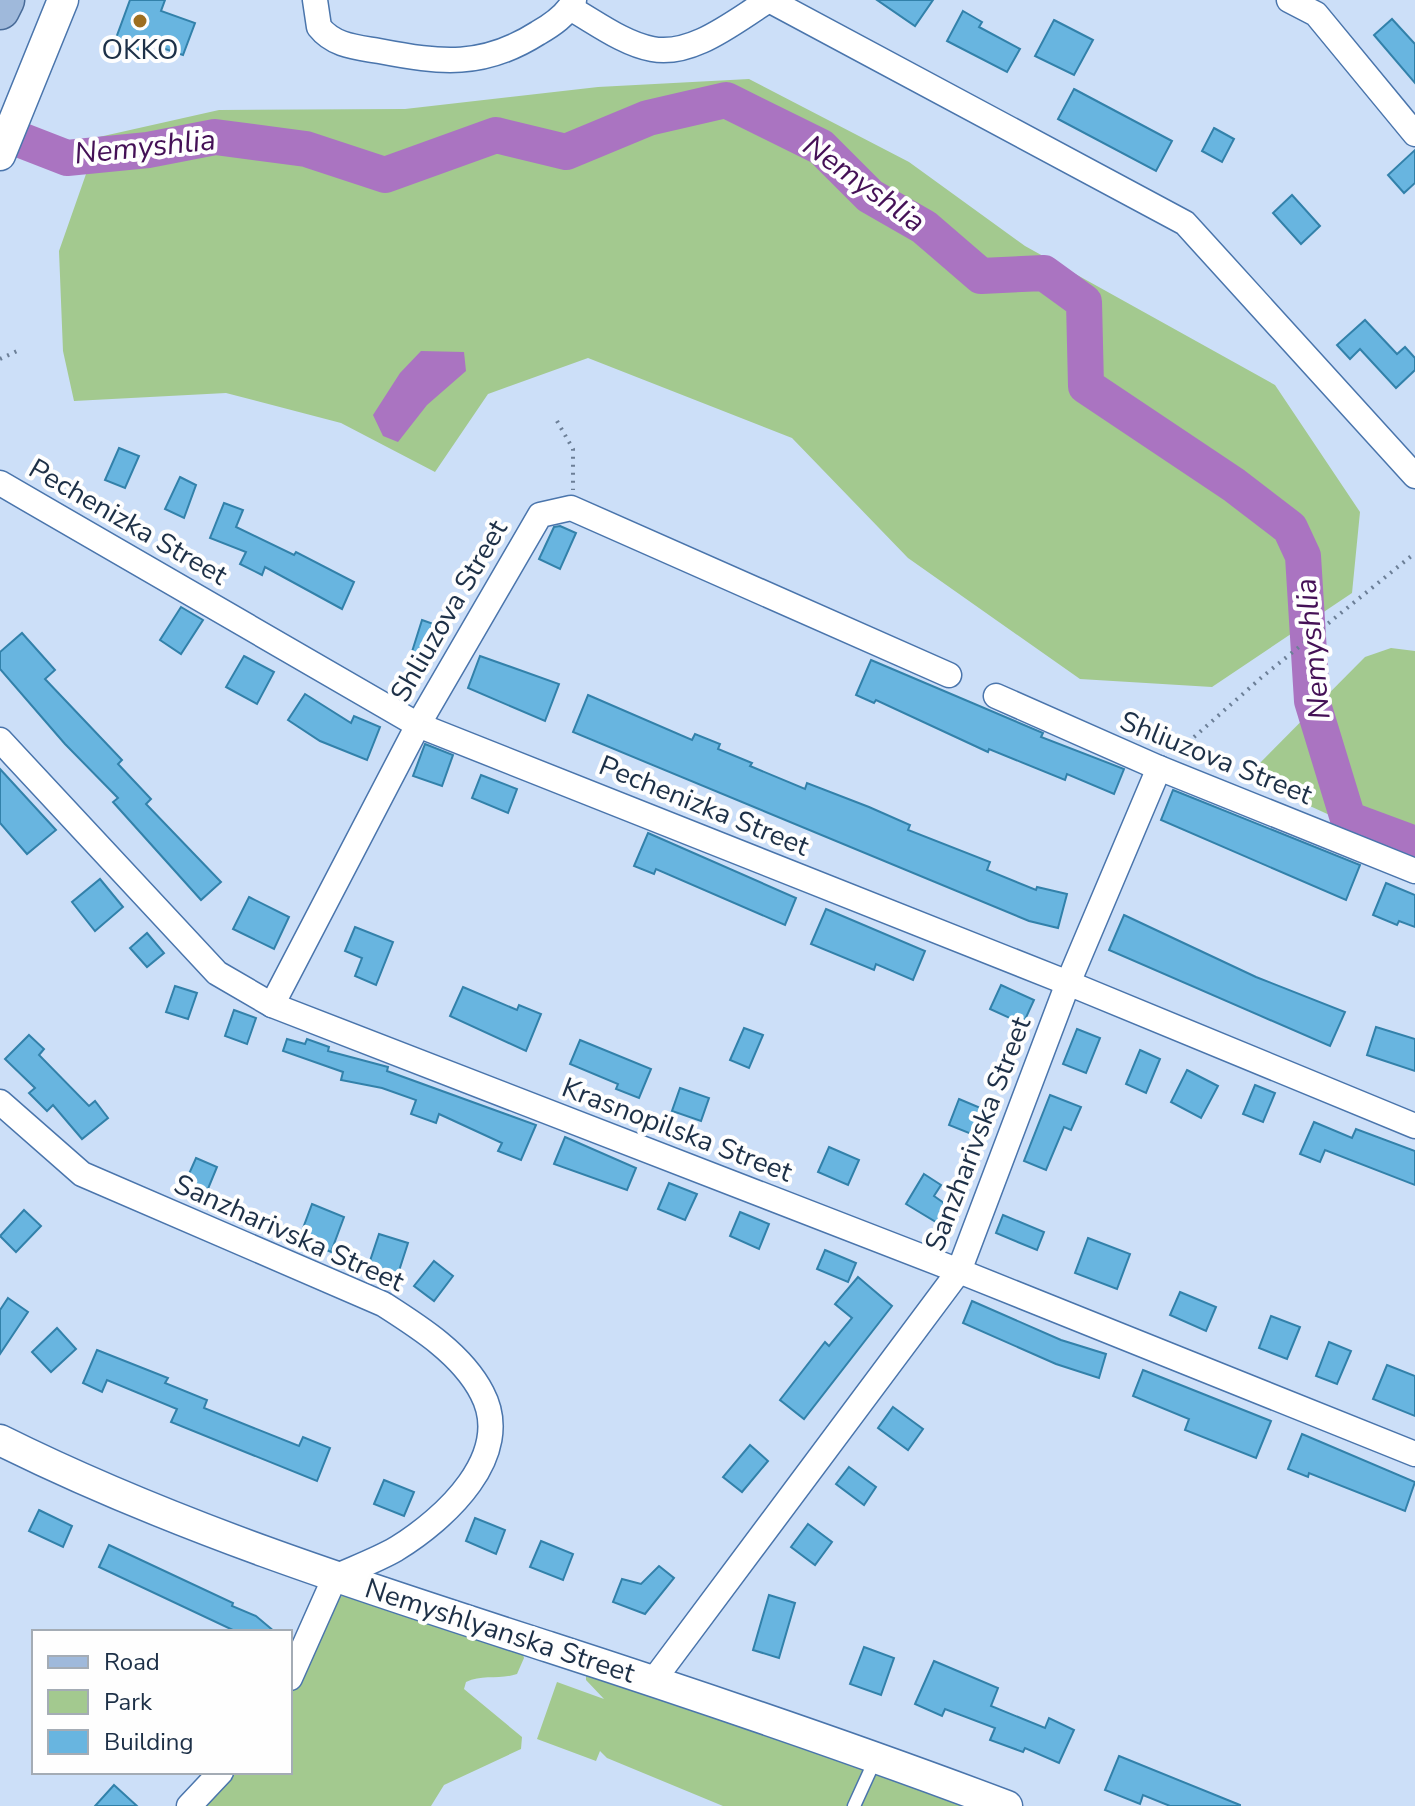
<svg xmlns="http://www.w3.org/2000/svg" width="1415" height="1806" font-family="'Nunito Sans',sans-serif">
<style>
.green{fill:#a3c98f}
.water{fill:#aa74c1}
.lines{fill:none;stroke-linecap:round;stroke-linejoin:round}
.river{stroke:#aa74c1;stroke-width:36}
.building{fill:#68b5e0;stroke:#3281aa;stroke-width:2}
.service-casing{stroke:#4a75ac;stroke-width:15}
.minor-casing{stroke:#4a75ac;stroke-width:27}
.tertiary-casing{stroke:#4a75ac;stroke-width:33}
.primary-casing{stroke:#486b98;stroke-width:41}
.path{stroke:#6c7f97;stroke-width:4;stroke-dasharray:2 6;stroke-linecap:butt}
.service{stroke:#fff;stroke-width:12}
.minor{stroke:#fff;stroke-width:24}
.tertiary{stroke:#fff;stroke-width:30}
.primary{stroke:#9fb9db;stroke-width:38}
.poi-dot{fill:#9d6e20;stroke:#fefefe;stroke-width:3}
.labels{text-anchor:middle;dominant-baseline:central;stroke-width:8;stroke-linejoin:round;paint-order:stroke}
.poi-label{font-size:28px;fill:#1d3047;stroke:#fefefe}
.street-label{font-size:28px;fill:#1d3047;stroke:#fefefe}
.water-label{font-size:30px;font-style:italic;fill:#441056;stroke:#fefefe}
</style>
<rect width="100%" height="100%" fill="#ccdff8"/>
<g class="green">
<path d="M749,79L909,162L1025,246L1275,385L1360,512L1352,593L1212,687L1080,679L908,558L792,438L588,358L488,394L435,472L341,423L226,393L74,401L63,351L59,251L99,137L219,110L405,109L598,87Z"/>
<path d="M1391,648L1415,651V854L1277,791L1255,768L1365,657Z"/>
<path d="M335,1577L518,1637L524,1658L517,1674C499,1680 483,1674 466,1682L464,1689L522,1737L521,1749L444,1785L431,1806H188L221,1772H290V1678Z"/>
<path d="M586,1671L1007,1806H723L607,1758L600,1751L596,1761L537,1739L557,1682L604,1699L586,1680Z"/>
</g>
<path class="water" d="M421,351L464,352L466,371L427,405L398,442L383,436L373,415L400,373Z"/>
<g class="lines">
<path class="river" d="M0,132L67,158L148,150L215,137L306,149L385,175L496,135L566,152L648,118L726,100L821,147L870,196L924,227L981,276L1044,273L1084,302L1086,386L1234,485L1290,528L1303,556L1312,701L1348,819L1415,844"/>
</g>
<g class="building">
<path d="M130,0H165L161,11L195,23L183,55L150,44L146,52L115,41Z"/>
<path d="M877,0H933L915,26Z"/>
<path d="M963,11L982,22L979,27L1020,49L1007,72L947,41Z"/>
<path d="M1392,19L1415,44V83L1374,35Z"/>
<path d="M1054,20L1093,40L1074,75L1035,56Z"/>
<path d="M1074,89L1172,141L1156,171L1058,119Z"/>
<path d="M1214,128L1234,139L1222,162L1202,151Z"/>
<path d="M1415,150V183L1404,193L1388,175Z"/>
<path d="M1292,195L1320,226L1301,244L1273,213Z"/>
<path d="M1365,320L1397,354L1405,347L1415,358V370L1396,388L1360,349L1350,359L1337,345Z"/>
<path d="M119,448L139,456L125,488L105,480Z"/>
<path d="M180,477L196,485L184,518L165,509Z"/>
<path d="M224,503L243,510L236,527L294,555L296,552L354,582L342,609L265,567L262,575L240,564L246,552L210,538Z"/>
<path d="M560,526L576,533L560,569L539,559L554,527Z"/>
<path d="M181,607L203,620L181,654L160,640Z"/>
<path d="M422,620L442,627L429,664L410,658Z"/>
<path d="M22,633L55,670L45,679L122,760L118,764L151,799L146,804L221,882L201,900L113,802L118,798L65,744L0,669V652Z"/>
<path d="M244,656L274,672L257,704L226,687Z"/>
<path d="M480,656L559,684L545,721L468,688Z"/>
<path d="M871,660L1043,733L1041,737L1124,769L1114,794L1067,774L1065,780L989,749L988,752L876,700L874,703L856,695Z"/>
<path d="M305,694L351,723L354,716L380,727L367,760L320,741L288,720Z"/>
<path d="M588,695L692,740L695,734L720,744L718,749L752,763L750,766L805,789L807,783L869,807L910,825L908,830L990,862L987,870L1036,890L1037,887L1067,894L1058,928L1029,921L573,732Z"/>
<path d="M425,744L453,755L442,786L413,776Z"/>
<path d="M0,769L56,830L27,854L0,823Z"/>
<path d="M481,775L517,789L508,813L472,798Z"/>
<path d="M1173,790L1360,865L1346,900L1161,820Z"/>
<path d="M648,833L796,898L785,925L656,869L654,874L634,866Z"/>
<path d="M100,879L123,907L95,931L72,902Z"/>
<path d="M1386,883L1415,895V927L1399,921L1397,925L1373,915Z"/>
<path d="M249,897L289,917L274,949L233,929Z"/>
<path d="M826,909L925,951L913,980L876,964L874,970L811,944Z"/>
<path d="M1124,915L1256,977L1345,1012L1330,1046L1109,950Z"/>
<path d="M355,927L393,942L376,985L355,976L362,958L345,951Z"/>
<path d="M147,933L164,953L147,967L130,948Z"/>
<path d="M1001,985L1034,1000L1023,1024L990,1009Z"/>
<path d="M175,986L197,993L188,1019L166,1012Z"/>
<path d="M463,987L517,1010L519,1005L541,1014L526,1051L450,1016Z"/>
<path d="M234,1010L256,1018L247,1044L225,1036Z"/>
<path d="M1376,1027L1415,1039V1071L1367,1055Z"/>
<path d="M744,1028L763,1035L749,1068L730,1060Z"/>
<path d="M1077,1029L1100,1038L1086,1073L1063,1064Z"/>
<path d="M29,1035L44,1049L39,1055L89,1106L95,1101L108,1118L82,1139L53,1105L47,1111L29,1093L35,1088L5,1059Z"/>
<path d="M287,1039L305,1044L307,1039L329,1047L328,1051L388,1067L387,1071L536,1125L521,1160L498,1151L502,1143L439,1114L436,1123L411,1114L416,1100L382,1088L341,1080L343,1072L283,1051Z"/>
<path d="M580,1040L651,1069L639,1098L616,1089L618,1084L570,1064Z"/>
<path d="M1140,1050L1160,1059L1146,1093L1126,1084Z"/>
<path d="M1187,1070L1218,1086L1201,1118L1171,1102Z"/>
<path d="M1255,1085L1275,1093L1263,1122L1243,1114Z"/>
<path d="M680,1088L709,1098L701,1121L672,1111Z"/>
<path d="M1050,1095L1081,1107L1071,1130L1064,1127L1046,1170L1024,1161Z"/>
<path d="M959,1099L990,1112L979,1137L949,1125Z"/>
<path d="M1314,1122L1352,1138L1356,1129L1415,1151V1185L1325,1150L1320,1162L1300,1154Z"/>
<path d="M565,1137L636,1168L627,1190L554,1164Z"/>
<path d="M829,1147L859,1160L848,1185L818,1172Z"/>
<path d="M196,1158L217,1167L203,1201L181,1192Z"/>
<path d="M924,1174L941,1185L934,1196L951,1208L941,1225L906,1204Z"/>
<path d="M669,1183L697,1194L685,1220L658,1209Z"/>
<path d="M312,1204L344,1217L331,1252L299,1239Z"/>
<path d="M24,1210L41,1226L16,1252L0,1236Z"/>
<path d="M740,1212L769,1224L759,1249L730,1236Z"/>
<path d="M1003,1215L1044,1232L1037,1250L996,1233Z"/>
<path d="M379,1234L408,1243L397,1277L368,1267Z"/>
<path d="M1088,1238L1130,1254L1117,1289L1075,1273Z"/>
<path d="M825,1250L856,1263L848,1282L817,1269Z"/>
<path d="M434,1261L453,1276L434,1301L414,1286Z"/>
<path d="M858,1277L892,1306L804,1419L780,1400L825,1342L829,1346L852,1318L835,1304Z"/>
<path d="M1180,1292L1216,1307L1206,1331L1170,1315Z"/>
<path d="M8,1298L28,1312L0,1354V1310Z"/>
<path d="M972,1301L1061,1340L1106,1354L1099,1378L1056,1364L963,1323Z"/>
<path d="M1271,1316L1300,1327L1287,1359L1259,1348Z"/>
<path d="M57,1328L76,1349L51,1372L32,1352Z"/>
<path d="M1329,1342L1351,1351L1337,1384L1316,1376Z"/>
<path d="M97,1350L168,1378L165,1383L207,1400L204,1408L299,1446L303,1437L330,1448L317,1481L171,1422L177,1409L107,1380L102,1392L83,1383Z"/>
<path d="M1387,1365L1415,1376V1416L1373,1399Z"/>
<path d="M1143,1370L1271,1421L1256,1458L1185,1430L1189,1419L1133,1396Z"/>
<path d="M893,1407L923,1429L908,1450L878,1428Z"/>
<path d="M1302,1434L1415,1482L1405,1511L1309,1473L1308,1477L1288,1469Z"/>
<path d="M750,1445L768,1461L742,1492L723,1477Z"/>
<path d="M849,1467L876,1487L864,1505L836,1484Z"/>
<path d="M384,1480L414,1492L404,1516L374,1504Z"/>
<path d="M39,1510L72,1526L63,1547L29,1531Z"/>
<path d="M475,1518L505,1530L496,1554L466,1541Z"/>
<path d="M808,1524L832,1542L815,1565L791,1547Z"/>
<path d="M541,1541L573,1554L563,1580L530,1567Z"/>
<path d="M109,1545L233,1603L232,1606L256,1616L275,1632H237L99,1567Z"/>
<path d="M659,1566L674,1578L645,1614L613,1602L622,1579L641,1584Z"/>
<path d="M769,1595L795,1603L779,1658L753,1650Z"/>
<path d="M864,1647L894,1658L881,1695L850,1684Z"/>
<path d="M934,1661L998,1688L991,1706L1045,1728L1049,1718L1074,1730L1059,1763L1025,1748L1023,1752L990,1740L995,1728L945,1709L942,1716L915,1704Z"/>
<path d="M1119,1756L1240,1805V1806H1170L1143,1795L1140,1804L1105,1790Z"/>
<path d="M114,1785L137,1806H95Z"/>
</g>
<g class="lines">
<g class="service-casing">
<path id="service" d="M854,1806L875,1760"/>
</g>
<g class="minor-casing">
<g id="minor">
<path d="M315,0L319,27C334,46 356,47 379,51C441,63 483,68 538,33C552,25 567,15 574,0"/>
<path d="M769,0L1185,223L1415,476"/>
<path d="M1289,0L1316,14L1415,134"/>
<path d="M570,8C595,22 624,44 652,49C693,57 736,20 769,0"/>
<path d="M0,483L418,725L1068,983L1415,1126"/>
<path d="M996,696L1159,768L1415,871"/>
<path d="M0,740L217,973L272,1005L959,1271L1415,1454"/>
<path d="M272,1005L418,725L540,515L571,508L949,675"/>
<path d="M0,1102L82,1174L383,1304C419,1327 462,1354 482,1393C515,1455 445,1519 396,1549C377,1560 355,1568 335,1577L290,1678"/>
<path d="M653,1681L959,1271L1068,983L1159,768"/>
<path d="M189,1806L221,1772"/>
</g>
</g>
<g class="tertiary-casing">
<g id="tertiary">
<path d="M0,155L63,0"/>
<path d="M0,1440C175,1527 363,1587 549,1647C703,1697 856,1749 1007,1806"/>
</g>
</g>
<g class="primary-casing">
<path id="primary" d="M0,10L5,0"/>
</g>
<g class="path">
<path d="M0,359L17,351"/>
<path d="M557,421L573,449V490"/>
<path d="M1176,753L1262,677L1415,553"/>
</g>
<use href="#service" class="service"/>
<use href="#minor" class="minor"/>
<use href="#tertiary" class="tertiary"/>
<use href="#primary" class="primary"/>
</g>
<circle class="poi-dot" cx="140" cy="21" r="8"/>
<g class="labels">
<g class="poi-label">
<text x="140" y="50">OKKO</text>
</g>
<g class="street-label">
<text transform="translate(128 522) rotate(30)">Pechenizka Street</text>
<text transform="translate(449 611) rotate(-60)">Shliuzova Street</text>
<text transform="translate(1216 758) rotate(22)">Shliuzova Street</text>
<text transform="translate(704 806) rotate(22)">Pechenizka Street</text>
<text transform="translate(677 1130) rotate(21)">Krasnopilska Street</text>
<text transform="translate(978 1134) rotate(-69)">Sanzharivska Street</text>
<text transform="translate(289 1233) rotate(24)">Sanzharivska Street</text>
<text transform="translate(500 1631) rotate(18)">Nemyshlyanska Street</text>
</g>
<g class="water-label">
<text transform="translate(145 147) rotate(-6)">Nemyshlia</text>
<text transform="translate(864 184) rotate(36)">Nemyshlia</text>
<text transform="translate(1313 649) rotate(-96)">Nemyshlia</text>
</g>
</g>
<rect x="32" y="1630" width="260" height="144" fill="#fefefe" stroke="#a4acb5" stroke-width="2"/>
<rect x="48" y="1656" width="40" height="12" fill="#9fb9db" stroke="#a4acb5" stroke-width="2"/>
<text x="104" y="1670" font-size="24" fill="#1d3047">Road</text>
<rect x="48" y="1690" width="40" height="24" fill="#a3c98f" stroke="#a4acb5" stroke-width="2"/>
<text x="104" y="1710" font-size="24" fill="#1d3047">Park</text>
<rect x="48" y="1730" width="40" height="24" fill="#68b5e0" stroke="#a4acb5" stroke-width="2"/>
<text x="104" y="1750" font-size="24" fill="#1d3047">Building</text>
</svg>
